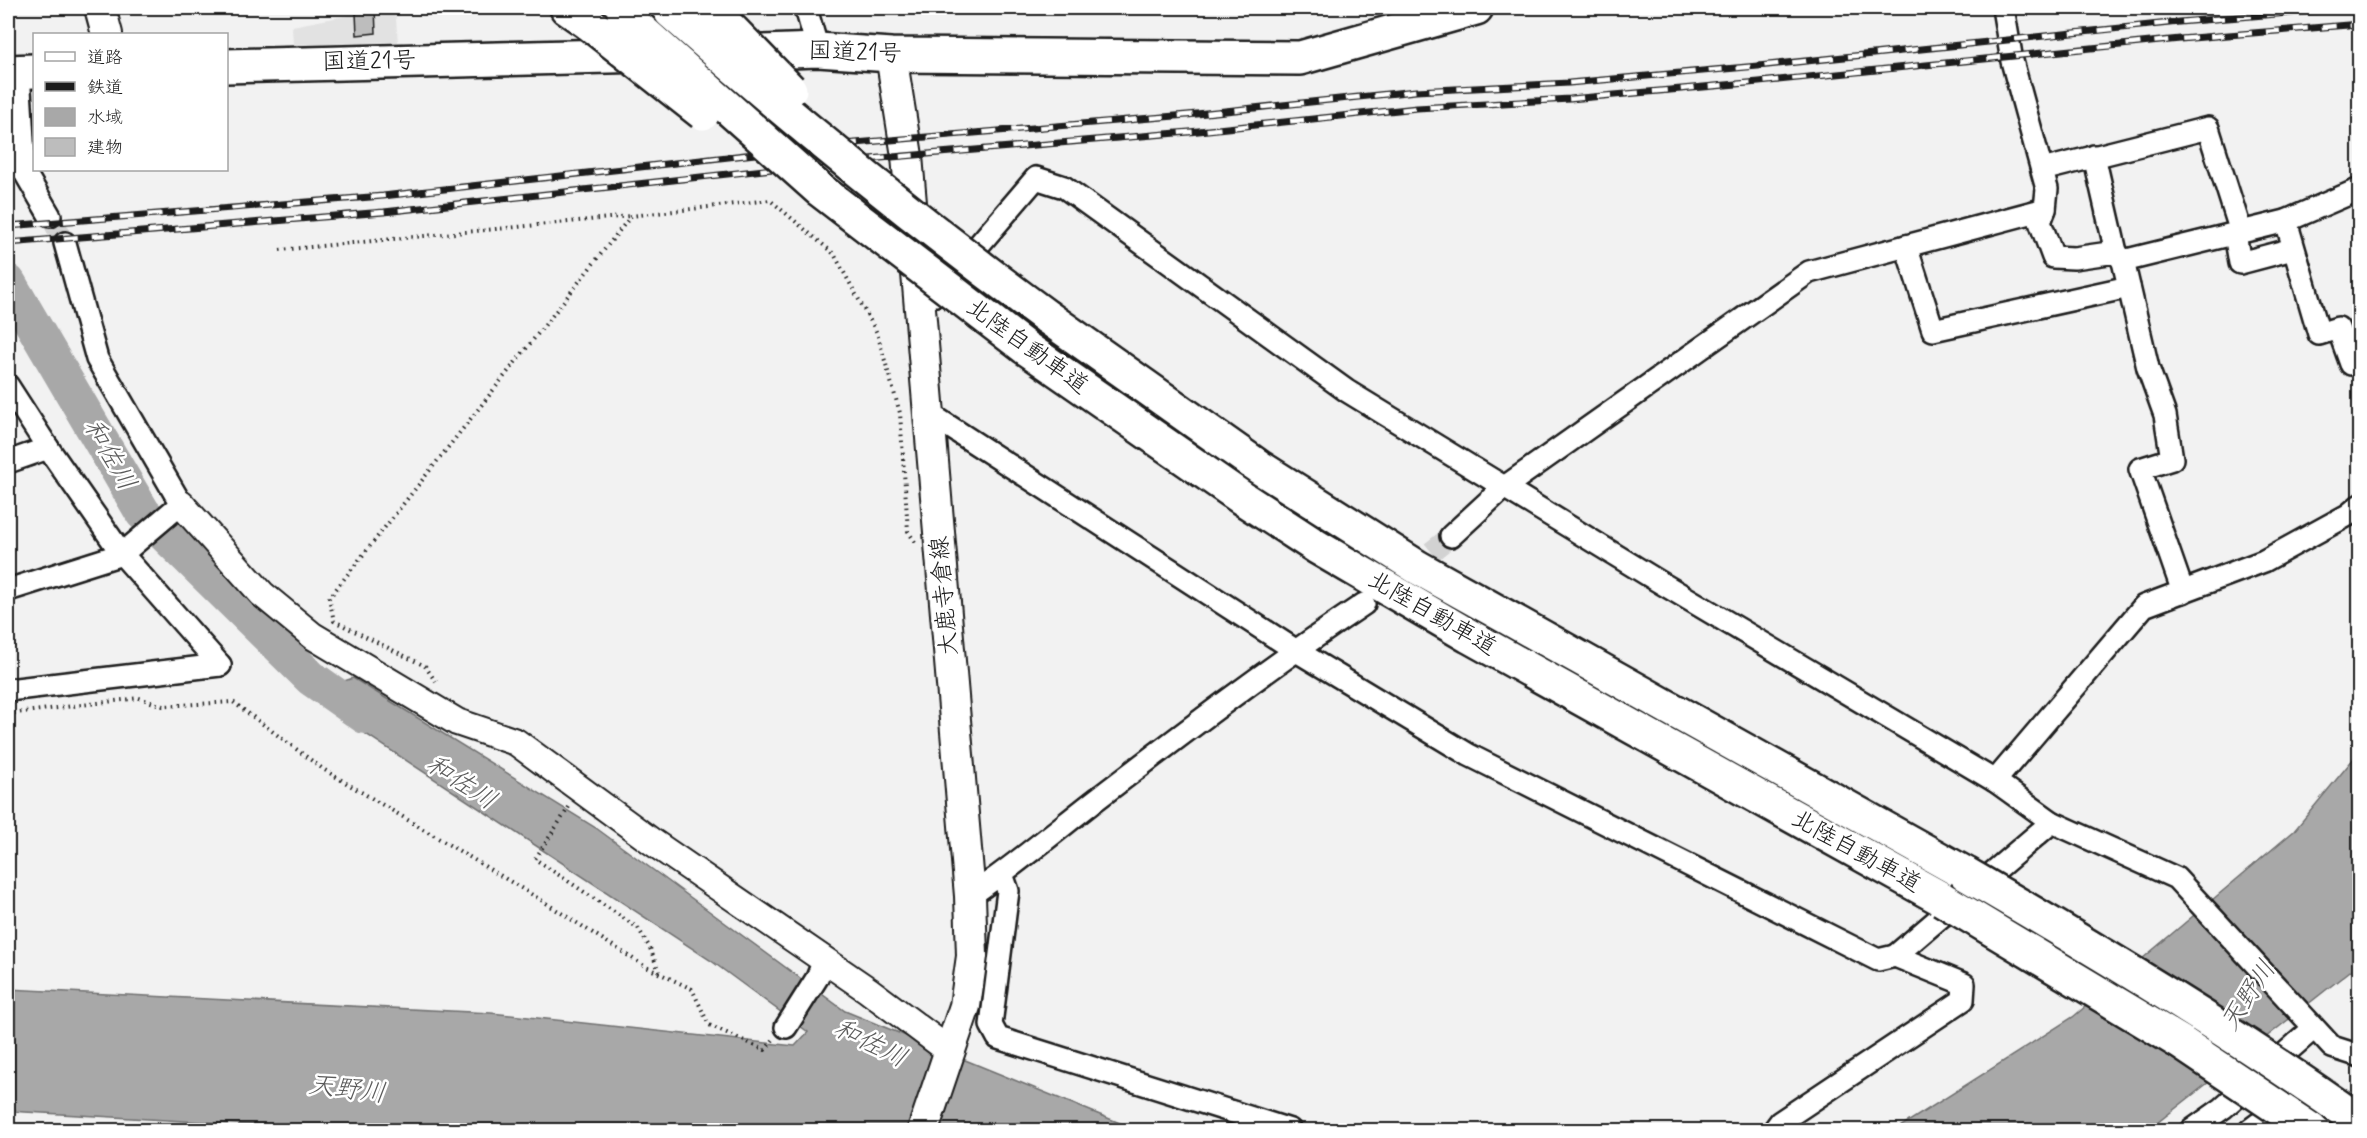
<svg xmlns="http://www.w3.org/2000/svg" width="2367" height="1138" font-family="Mynerve,'Klee One',sans-serif">
<style>
.built{fill:#e2e2e2}
.green{fill:#d2d2d2;stroke:#777;stroke-width:1.5}
.water{fill:#a8a8a8;stroke:#707070;stroke-width:1.5}
.lines{fill:none;stroke-linecap:round;stroke-linejoin:round}
.river{stroke:#a8a8a8;stroke-width:36}
.building{fill:#bdbdbd;stroke:#1c1c1c;stroke-width:1.5}
.minor-tunnel{stroke:#d2d2d2;stroke-width:21;stroke-dasharray:21 10;stroke-linecap:butt}
.minor-casing{stroke:#1c1c1c;stroke-width:26}
.tertiary-casing{stroke:#1c1c1c;stroke-width:30}
.secondary-casing{stroke:#1c1c1c;stroke-width:34}
.trunk-casing{stroke:#1c1c1c;stroke-width:38}
.motorway-casing{stroke:#1c1c1c;stroke-width:38}
.path{stroke:#1c1c1c;stroke-width:4;stroke-dasharray:1.5 4.5;stroke-linecap:butt}
.minor{stroke:#fff;stroke-width:21}
.tertiary{stroke:#fff;stroke-width:26}
.secondary{stroke:#fff;stroke-width:30}
.trunk{stroke:#fff;stroke-width:33}
.motorway{stroke:#fff;stroke-width:33}
.rail-casing{stroke:#1c1c1c;stroke-width:7}
.rail{stroke:#fff;stroke-width:4.5;stroke-dasharray:14;stroke-linecap:butt}
.motorway-bridge-casing{stroke:#1c1c1c;stroke-width:38;stroke-linecap:butt}
.motorway-bridge{stroke:#fff;stroke-width:33}
.labels{text-anchor:middle;dominant-baseline:central;stroke-width:5;stroke-linejoin:round;paint-order:stroke}
.street-label{font-size:24px;fill:#1c1c1c;stroke:#fff}
.water-label{font-size:26px;font-style:italic;fill:#5b5b5b;stroke:#fff}
</style>
<rect width="100%" height="100%" fill="#f2f2f2"/>
<filter id="ink" filterUnits="userSpaceOnUse"><feTurbulence type="fractalNoise" baseFrequency=".0167" numOctaves="2"/><feDisplacementMap in="SourceGraphic" scale="12" xChannelSelector="R" yChannelSelector="G"/><feConvolveMatrix kernelMatrix="1 2 1 2 8 2 1 2 1" color-interpolation-filters="sRGB"/></filter>
<g filter="url(#ink)">
<path class="built" d="M371,8H395L398,42L293,45L292,26L345,16Z"/>
<path class="green" d="M857,8H1136L1125,11Z"/>
<g class="water">
<path d="M353,678L596,828L845,1011L1137,1130H340L8,1111V989L491,1013L795,1046L808,1032L710,960L305,694Z"/>
<path d="M2359,752V964L2148,1130H1895L2073,1017L2294,831Z"/>
</g>
<g class="lines">
<path class="river" d="M8,282L143,513L311,678L365,716"/>
</g>
<path class="building" d="M371,8H375L376,33L357,35L356,13Z"/>
<g class="lines">
<g class="minor-tunnel">
<path d="M50,216L65,243"/>
<path d="M1407,571L1451,536"/>
</g>
<g class="minor-casing">
<g id="minor">
<path d="M803,8L807,12L818,50"/>
<path d="M2003,8L2012,61L2047,189L2045,209L2040,222L2053,257L2074,258L2116,252L2123,261L2286,221L2360,189"/>
<path d="M19,72L25,173L50,216"/>
<path d="M2094,156L2116,252"/>
<path d="M2042,170L2208,128L2241,232"/>
<path d="M2286,221L2319,334L2338,328L2351,364L2360,360"/>
<path d="M2235,234L2240,263L2293,249"/>
<path d="M1906,246L1933,330L2129,287"/>
<path d="M2123,261L2148,368L2165,415L2172,459L2140,469L2183,592"/>
<path d="M936,295L1036,178L1064,187L1347,391L1658,581L1995,781L2052,822"/>
<path d="M8,386L48,448L122,554L220,665"/>
<path d="M930,414L1295,650L1469,755L1878,960L1895,956"/>
<path d="M8,462L48,448"/>
<path d="M1451,536L1503,488L1809,272L2045,209"/>
<path d="M8,590L122,554L181,504L97,359L65,243"/>
<path d="M8,690L220,665"/>
<path d="M1995,781L2144,606L2264,561L2348,515L2360,505"/>
<path d="M1002,874L1008,891L991,1025L998,1038L1290,1130"/>
<path d="M970,896C1013,867 1052,834 1093,802C1182,734 1271,666 1364,604"/>
<path d="M786,1027L817,978L824,960"/>
<path d="M1774,1130L1780,1122L1963,1000L1964,984L1895,956L2052,822L2176,878L2332,1047L2360,1056"/>
<path d="M2192,1130L2223,1108L2314,1028"/>
<path d="M2250,1130L2258,1124L2270,1130"/>
</g>
</g>
<g class="tertiary-casing">
<path id="tertiary" d="M181,504L262,594L313,636L457,722L516,742L651,841L868,990L951,1052"/>
</g>
<g class="secondary-casing">
<g id="secondary">
<path d="M100,8L107,34"/>
<path d="M891,55L907,156L970,896L972,956L965,1006L923,1130"/>
</g>
</g>
<g class="trunk-casing">
<g id="trunk">
<path d="M732,53L818,50L891,55L1300,58L1476,8"/>
<path d="M226,66L648,55"/>
<path d="M8,72L34,71"/>
</g>
</g>
<g class="motorway-casing">
<g id="motorway">
<path d="M567,8L590,24"/>
<path d="M1047,317L1259,467L1417,567L1966,874"/>
<path d="M1026,348L1242,498L1317,547L1469,636L1942,899"/>
</g>
</g>
<g class="path">
<path d="M280,250L630,216"/>
<path d="M436,682L425,666L334,621L329,598L631,216L770,200L834,254L877,333L900,413L908,531L915,542"/>
<path d="M139,698L163,706L233,702L323,769L541,900L646,967L692,989L709,1025L765,1050L773,1040"/>
<path d="M8,714L139,698"/>
<path d="M569,807L535,859L638,928L650,948L659,972"/>
</g>
<use href="#minor" class="minor"/>
<use href="#tertiary" class="tertiary"/>
<use href="#secondary" class="secondary"/>
<use href="#trunk" class="trunk"/>
<use href="#motorway" class="motorway"/>
<g class="rail-casing">
<g id="rail">
<path d="M8,226L383,196L843,144L1187,115L1416,91L1569,83L1758,66L2179,22L2351,8"/>
<path d="M8,243L384,212L845,161L1189,132L1417,108L1570,99L1759,82L2180,39L2360,24"/>
</g>
</g>
<use href="#rail" class="rail"/>
<g class="motorway-bridge-casing">
<g id="motorway-bridge">
<path d="M671,12C792,120 917,221 1047,317"/>
<path d="M714,12L790,90"/>
<path d="M624,15L820,190L1026,348"/>
<path d="M590,24L703,113"/>
<path d="M1966,874C2100,952 2233,1032 2360,1122"/>
<path d="M1942,899L2180,1042L2311,1130"/>
</g>
</g>
<use href="#motorway-bridge" class="motorway-bridge"/>
</g>
</g>
<g class="labels">
<g class="street-label">
<text transform="translate(855 53) rotate(2)">国道21号</text>
<text transform="translate(369 62) rotate(-1)">国道21号</text>
<text transform="translate(1027 347) rotate(36)">北陸自動車道</text>
<text transform="translate(945 596) rotate(-95)">大鹿寺倉線</text>
<text transform="translate(1432 614) rotate(30)">北陸自動車道</text>
<text transform="translate(1856 852) rotate(29)">北陸自動車道</text>
</g>
<g class="water-label">
<text transform="translate(109 455) rotate(60)">和佐川</text>
<text transform="translate(461 783) rotate(33)">和佐川</text>
<text transform="translate(2249 996) rotate(-57)">天野川</text>
<text transform="translate(870 1044) rotate(26)">和佐川</text>
<text transform="translate(347 1090) rotate(7)">天野川</text>
</g>
</g>
<rect width="2367" height="1138" fill="none" stroke="#fff" stroke-width="30"/>
<rect x="15" y="15" width="2337" height="1108" fill="none" stroke="#1c1c1c" stroke-width="2" filter="url(#ink)"/>
<rect x="33" y="33" width="195" height="138" fill="#ffffff" stroke="#a4a4a4" stroke-width="1.5"/>
<rect x="45" y="52" width="30" height="9" fill="#ffffff" stroke="#a4a4a4" stroke-width="1.5"/>
<text x="87" y="63" font-size="18" fill="#1c1c1c">道路</text>
<rect x="45" y="82" width="30" height="9" fill="#1c1c1c" stroke="#a4a4a4" stroke-width="1.5"/>
<text x="87" y="93" font-size="18" fill="#1c1c1c">鉄道</text>
<rect x="45" y="108" width="30" height="18" fill="#a8a8a8" stroke="#a4a4a4" stroke-width="1.5"/>
<text x="87" y="123" font-size="18" fill="#1c1c1c">水域</text>
<rect x="45" y="138" width="30" height="18" fill="#bdbdbd" stroke="#a4a4a4" stroke-width="1.5"/>
<text x="87" y="153" font-size="18" fill="#1c1c1c">建物</text>
</svg>
